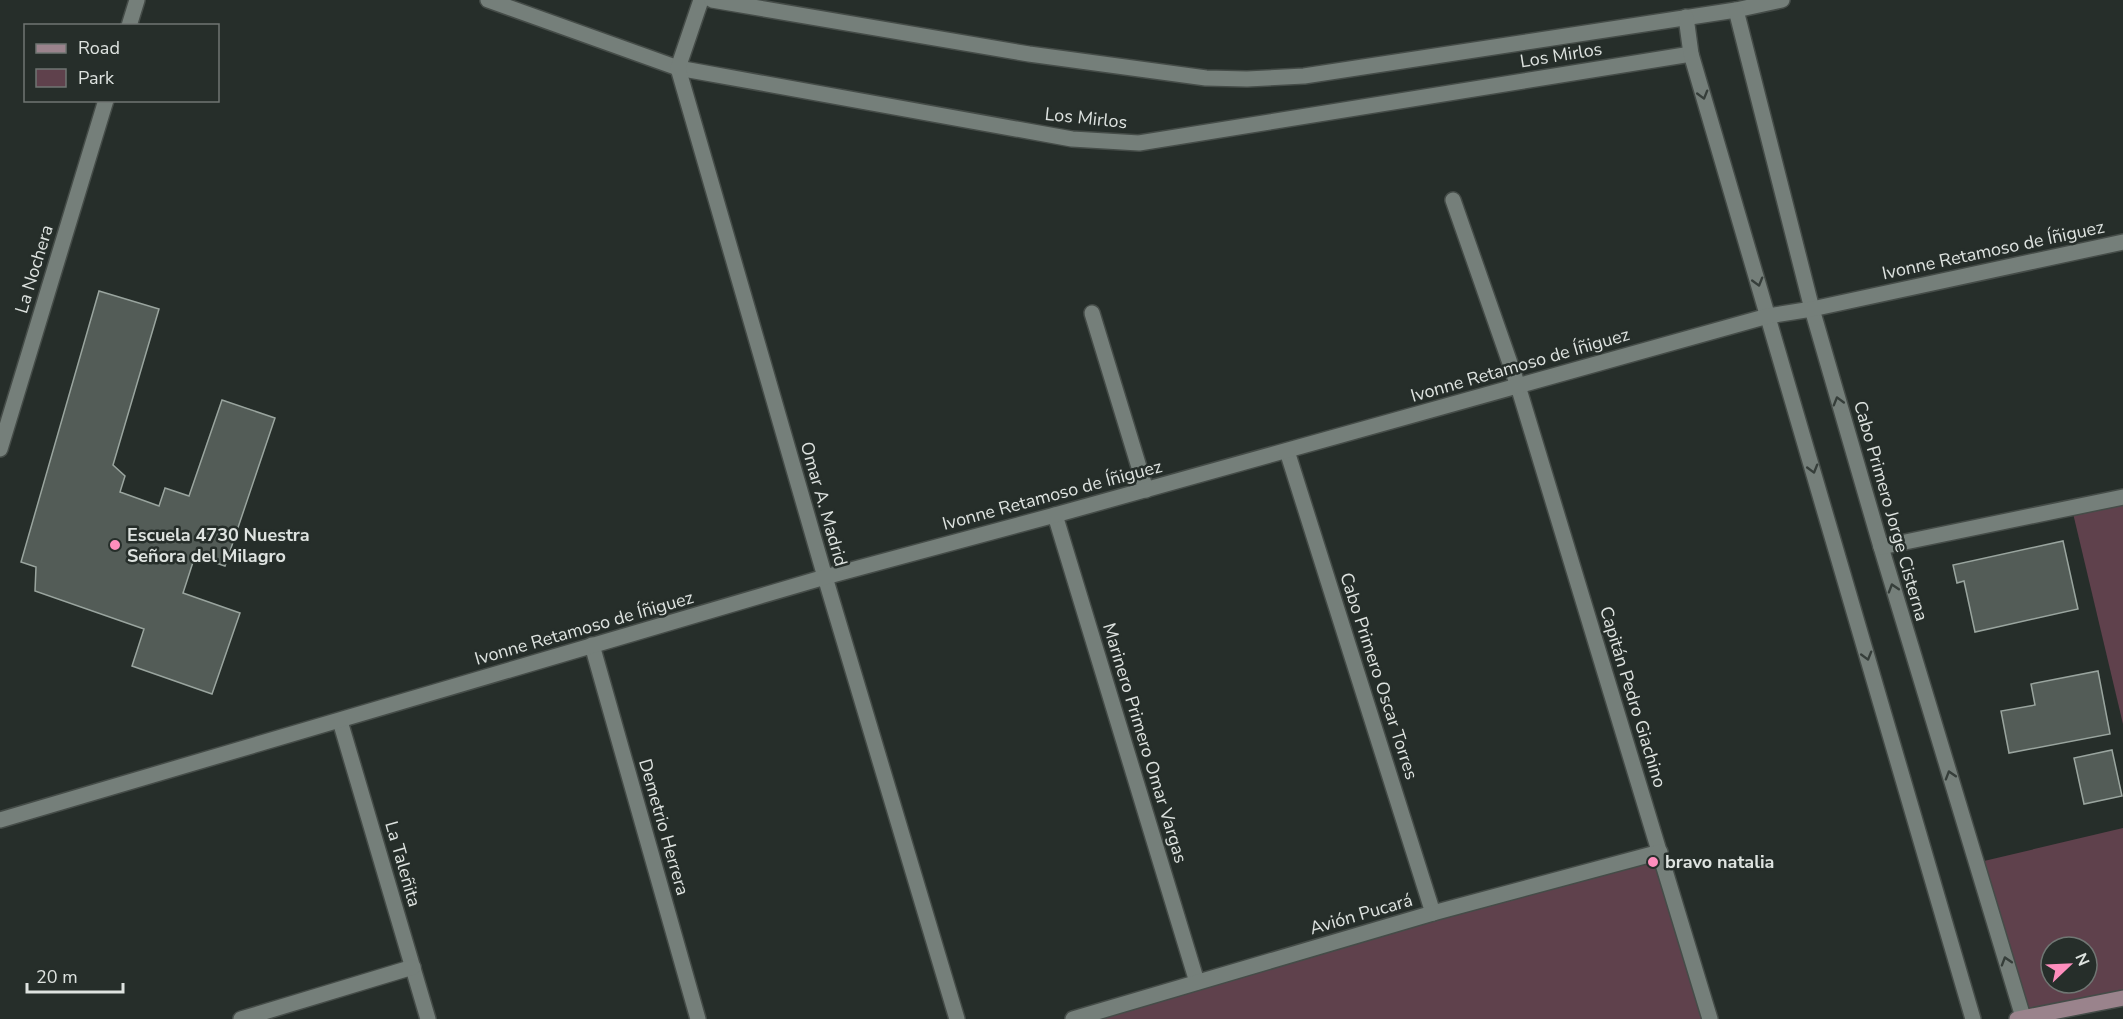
<svg xmlns="http://www.w3.org/2000/svg" width="2123" height="1019" font-family="'Nunito Sans',sans-serif">
<style>
.green{fill:#5f414c;fill-rule:evenodd}
.building{fill:#535c57;stroke:#9aa59f;stroke-width:1.5}
.lines{fill:none;stroke-linecap:round;stroke-linejoin:round}
.street-casing{stroke:#454c48;stroke-width:18}
.secondary-casing{stroke:#454c48;stroke-width:18}
.street{stroke:#757f7a;stroke-width:15}
.secondary{stroke:#9a838c;stroke-width:15}
.oneway{stroke:#363e3a}
.poi-dot{fill:#fe8ebd;stroke:#262e2a;stroke-width:2}
.labels{text-anchor:middle;dominant-baseline:central;stroke-width:5;stroke-linejoin:round;paint-order:stroke}
.street-label{font-size:18px;fill:#dee3e0;stroke:#262e2a}
.poi-label{font-size:18px;font-weight:bold;fill:#dee3e0;stroke:#262e2a;text-anchor:start}
</style>
<rect width="100%" height="100%" fill="#262e2a"/>
<g class="green">
<path d="M2123,499V724L2072,509Z"/>
<path d="M2123,828V993L2027,1011L1984,861ZM2051,947H2087V983H2051Z"/>
<path d="M1659,854L1708,1019H1082Z"/>
</g>
<g class="building">
<path d="M99,291L159,309L113,465L125,476L120,492L159,506L165,488L189,496L222,400L275,418L225,566L195,556L183,593L240,613L212,694L132,666L144,629L35,591L36,567L21,562Z"/>
<path d="M2063,541L2078,609L1975,632L1964,581L1957,583L1953,565Z"/>
<path d="M2098,671L2110,734L2009,753L2001,711L2035,705L2031,684Z"/>
<path d="M2112,750L2122,796L2084,804L2074,758Z"/>
</g>
<g class="lines">
<g class="street-casing">
<g id="street">
<path d="M488,0L678,68L1072,139L1139,143L1691,54"/>
<path d="M701,0L678,68L825,577L957,1019"/>
<path d="M712,0L1029,54L1206,78L1247,79L1304,76L1736,10L1782,0"/>
<path d="M1736,10L1812,309L1881,547L2023,1017"/>
<path d="M1686,17L1691,54L1973,1019"/>
<path d="M129,26L137,0"/>
<path d="M1453,200L1518,386L1710,1019"/>
<path d="M1092,313L1146,490"/>
<path d="M0,449L106,100"/>
<path d="M1287,451L1433,913"/>
<path d="M1055,515L1197,982"/>
<path d="M1881,547L2123,497"/>
<path d="M592,645L698,1019"/>
<path d="M340,721L428,1019"/>
<path d="M0,820L825,577L1055,515L1768,316L1812,309L2123,242"/>
<path d="M241,1019L413,967"/>
<path d="M1073,1019L1433,913L1660,852"/>
</g>
</g>
<g class="secondary-casing">
<path id="secondary" d="M2017,1019L2123,998"/>
</g>
<use href="#street" class="street"/>
<use href="#secondary" class="secondary"/>
</g>
<defs><path id="oneway-chevron" d="M-2-3.5L2.5 0L-2 3.5" fill="none" stroke-width="1.6" stroke-linecap="round" stroke-linejoin="round" transform="scale(1.5)"/></defs>
<g class="oneway">
<use href="#oneway-chevron" transform="translate(1703 95) rotate(74)"/>
<use href="#oneway-chevron" transform="translate(1758 282) rotate(74)"/>
<use href="#oneway-chevron" transform="translate(1838 401) rotate(-106)"/>
<use href="#oneway-chevron" transform="translate(1813 469) rotate(74)"/>
<use href="#oneway-chevron" transform="translate(1893 588) rotate(-107)"/>
<use href="#oneway-chevron" transform="translate(1867 656) rotate(74)"/>
<use href="#oneway-chevron" transform="translate(1950 775) rotate(-107)"/>
<use href="#oneway-chevron" transform="translate(2006 961) rotate(-107)"/>
</g>
<g class="poi-dot">
<circle cx="115" cy="545" r="6"/>
<circle cx="1653" cy="862" r="6"/>
</g>
<g class="labels">
<g class="street-label">
<text transform="translate(1561 55) rotate(-9)">Los Mirlos</text>
<text transform="translate(1086 118) rotate(6)">Los Mirlos</text>
<text transform="translate(1993 250) rotate(-12)">Ivonne Retamoso de Íñiguez</text>
<text transform="translate(34 269) rotate(-73)">La Nochera</text>
<text transform="translate(1520 365) rotate(-16)">Ivonne Retamoso de Íñiguez</text>
<text transform="translate(1052 495) rotate(-15)">Ivonne Retamoso de Íñiguez</text>
<text transform="translate(824 504) rotate(74)">Omar A. Madrid</text>
<text transform="translate(1891 511) rotate(74)">Cabo Primero Jorge Cisterna</text>
<text transform="translate(584 628) rotate(-16)">Ivonne Retamoso de Íñiguez</text>
<text transform="translate(1379 676) rotate(72)">Cabo Primero Oscar Torres</text>
<text transform="translate(1633 697) rotate(73)">Capitán Pedro Giachino</text>
<text transform="translate(1145 743) rotate(73)">Marinero Primero Omar Vargas</text>
<text transform="translate(664 827) rotate(74)">Demetrio Herrera</text>
<text transform="translate(403 864) rotate(74)">La Taleñita</text>
<text transform="translate(1361 914) rotate(-16)">Avión Pucará</text>
</g>
<g class="poi-label">
<text x="127" y="535">Escuela 4730 Nuestra<tspan x="127" dy="21">Señora del Milagro</tspan></text>
<text x="1665" y="862">bravo natalia</text>
</g>
</g>
<rect x="24" y="24" width="195" height="78" fill="#262e2a" stroke="#707673" stroke-width="1.5"/>
<rect x="36" y="44" width="30" height="9" fill="#9a838c" stroke="#707673" stroke-width="1.5"/>
<text x="78" y="54" font-size="18" fill="#dee3e0">Road</text>
<rect x="36" y="69" width="30" height="18" fill="#5f414c" stroke="#707673" stroke-width="1.5"/>
<text x="78" y="84" font-size="18" fill="#dee3e0">Park</text>
<g transform="translate(2069 965) rotate(67)"><circle r="28" fill="#262e2a" stroke="#707673" stroke-width="1.5"/>
<path d="M0-4.5L10 22L0 15L-10 22Z" fill="#fe8ebd"/>
<text y="-9" font-size="16" font-weight="bold" text-anchor="middle" fill="#dee3e0">N</text>
</g>
<path d="M27 983v9h96v-9" fill="none" stroke="#dee3e0" stroke-width="3"/>
<text x="36" y="983" font-size="18" fill="#dee3e0" stroke="#262e2a" stroke-width="4.5" paint-order="stroke">20 m</text>
</svg>
